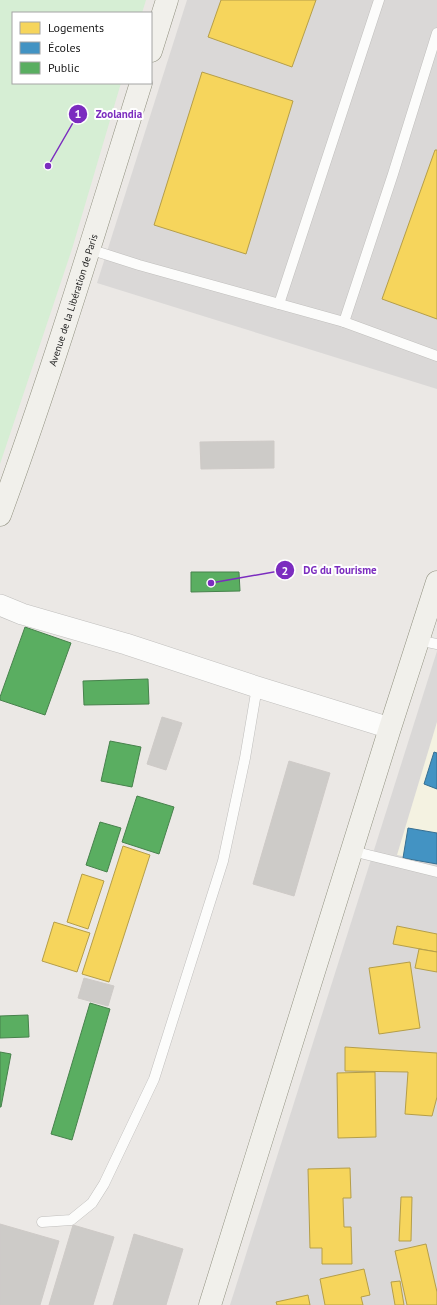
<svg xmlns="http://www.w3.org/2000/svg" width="437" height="1305" font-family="'PT Sans',sans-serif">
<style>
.residential{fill:#dad8d7}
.education{fill:#f4f2e1}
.park{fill:#d6eed4}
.homes{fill:#f6d55c;stroke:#b59e49}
.schools{fill:#4393c3;stroke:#376f91}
.public{fill:#5aae61;stroke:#47824c}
.building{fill:#cdcbc8;stroke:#cecac7}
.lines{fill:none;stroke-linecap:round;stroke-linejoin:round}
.lane-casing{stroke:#c0bfbd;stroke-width:11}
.street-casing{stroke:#c0bfbd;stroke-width:22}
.secondary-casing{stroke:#919180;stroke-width:23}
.lane{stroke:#fcfcfb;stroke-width:10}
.street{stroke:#fcfcfb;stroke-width:21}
.secondary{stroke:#f1f0eb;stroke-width:22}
.labels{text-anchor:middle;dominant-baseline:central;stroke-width:4;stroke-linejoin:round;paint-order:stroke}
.street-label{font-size:10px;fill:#1c1c1c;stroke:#fff}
.leader{fill:none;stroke:#7b2cbf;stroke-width:1.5}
.callout-dot{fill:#7b2cbf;stroke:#fff;stroke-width:1.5}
.mark-label{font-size:12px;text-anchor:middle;font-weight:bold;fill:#fff}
.callout-label{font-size:11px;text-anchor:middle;font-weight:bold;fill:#7b2cbf;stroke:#fff;stroke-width:4;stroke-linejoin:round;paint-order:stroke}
</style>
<rect width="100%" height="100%" fill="#ebe8e5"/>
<g class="residential">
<path d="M187,0H437V389L97,283Z"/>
<path d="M437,651V1305H230Z"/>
</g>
<path class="education" d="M437,722V863L397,855Z"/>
<path class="park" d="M0,0H146L142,13H13V83H121L72,249L0,464Z"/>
<g class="homes">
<path d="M221,0H316L292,67L208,37Z"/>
<path d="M202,72L293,101L246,254L154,225Z"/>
<path d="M435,150H437V319L382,299Z"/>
<path d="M123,846L150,855L109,982L82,974Z"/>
<path d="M82,874L104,881L88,929L67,922Z"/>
<path d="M54,922L90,933L77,972L42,961Z"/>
<path d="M397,926L437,934V952L393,944Z"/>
<path d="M419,949L437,952V972L415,968Z"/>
<path d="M410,962L420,1028L379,1034L369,968Z"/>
<path d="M345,1047L437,1053V1097L432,1116L405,1114L408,1072L345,1071Z"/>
<path d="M375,1072L376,1137L338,1138L337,1073Z"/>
<path d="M350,1168L351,1198H343L344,1227H351L352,1264H322V1248H310L308,1169Z"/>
<path d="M401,1197H412L411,1241H399Z"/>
<path d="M426,1244L437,1292V1305H407L395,1251Z"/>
<path d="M364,1269L370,1295L361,1297L363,1305H325L320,1279Z"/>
<path d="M400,1281L404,1305H395L391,1282Z"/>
<path d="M308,1295L310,1305H277L276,1302Z"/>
</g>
<g class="schools">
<path d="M434,752L437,753V789L424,784Z"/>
<path d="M408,828L437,833V864L403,858Z"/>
</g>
<g class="public">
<path d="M191,572H239L240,591L191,592Z"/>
<path d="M25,627L71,643L45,715L0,700V697Z"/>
<path d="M148,679L149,704L84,705L83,681Z"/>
<path d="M110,741L141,747L132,787L101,781Z"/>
<path d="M137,796L174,807L159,854L122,842Z"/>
<path d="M100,822L121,828L107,872L86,865Z"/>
<path d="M90,1003L110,1009L72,1140L51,1134Z"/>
<path d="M28,1015L29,1037L0,1038V1016Z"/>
<path d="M0,1052L11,1054L1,1107H0Z"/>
</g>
<g class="building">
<path d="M274,441V468L201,469L200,442Z"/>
<path d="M162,717L182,723L166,770L147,764Z"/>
<path d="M289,761L330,773L294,896L253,884Z"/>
<path d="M84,978L114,986L108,1006L78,998Z"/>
<path d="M0,1224L59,1241L40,1305H0Z"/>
<path d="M73,1225L114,1237L93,1305H49Z"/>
<path d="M134,1234L183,1249L166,1305H113Z"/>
</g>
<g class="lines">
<g class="lane-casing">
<g id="lane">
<path d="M89,249L139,265L344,322L437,356"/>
<path d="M279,304L379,0"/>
<path d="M344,322L393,174L437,33"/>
<path d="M418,640L437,644"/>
<path d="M352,851L437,872"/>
<path d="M42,1222L71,1220L92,1203L104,1184L154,1079L223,861L245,758L257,687"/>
</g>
</g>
<g class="street-casing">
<path id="street" d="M0,605L22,614L126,644L257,687L390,728"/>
</g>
<g class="secondary-casing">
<g id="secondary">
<path d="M151,51L167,0"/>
<path id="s1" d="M0,515C52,373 96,227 141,83"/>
<path d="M210,1305L390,728L437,582"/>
</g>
</g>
<use href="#lane" class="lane"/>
<use href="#street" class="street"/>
<use href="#secondary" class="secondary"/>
</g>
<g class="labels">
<g class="street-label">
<text stroke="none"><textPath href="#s1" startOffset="227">Avenue de la Libération de Paris</textPath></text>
</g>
</g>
<path class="leader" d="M48 166L78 114M211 583L285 570"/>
<g class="callout-dot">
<circle cx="48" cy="166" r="4"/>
<circle cx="211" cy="583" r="4"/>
<circle cx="78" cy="114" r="10"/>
<circle cx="285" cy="570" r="10"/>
</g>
<g class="mark-label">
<text x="78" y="118">1</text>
<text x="285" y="575">2</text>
</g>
<g class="callout-label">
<text x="119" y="118">Zoolandia</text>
<text x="340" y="574">DG du Tourisme</text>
</g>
<rect x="12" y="12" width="140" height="72" fill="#ffffff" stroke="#a4a4a4"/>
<rect x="20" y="22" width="20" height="12" fill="#f6d55c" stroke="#a4a4a4"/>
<text x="48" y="32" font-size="12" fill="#1c1c1c">Logements</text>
<rect x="20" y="42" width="20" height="12" fill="#4393c3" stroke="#a4a4a4"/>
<text x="48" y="52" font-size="12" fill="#1c1c1c">Écoles</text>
<rect x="20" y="62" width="20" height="12" fill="#5aae61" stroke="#a4a4a4"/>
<text x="48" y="72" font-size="12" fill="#1c1c1c">Public</text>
</svg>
